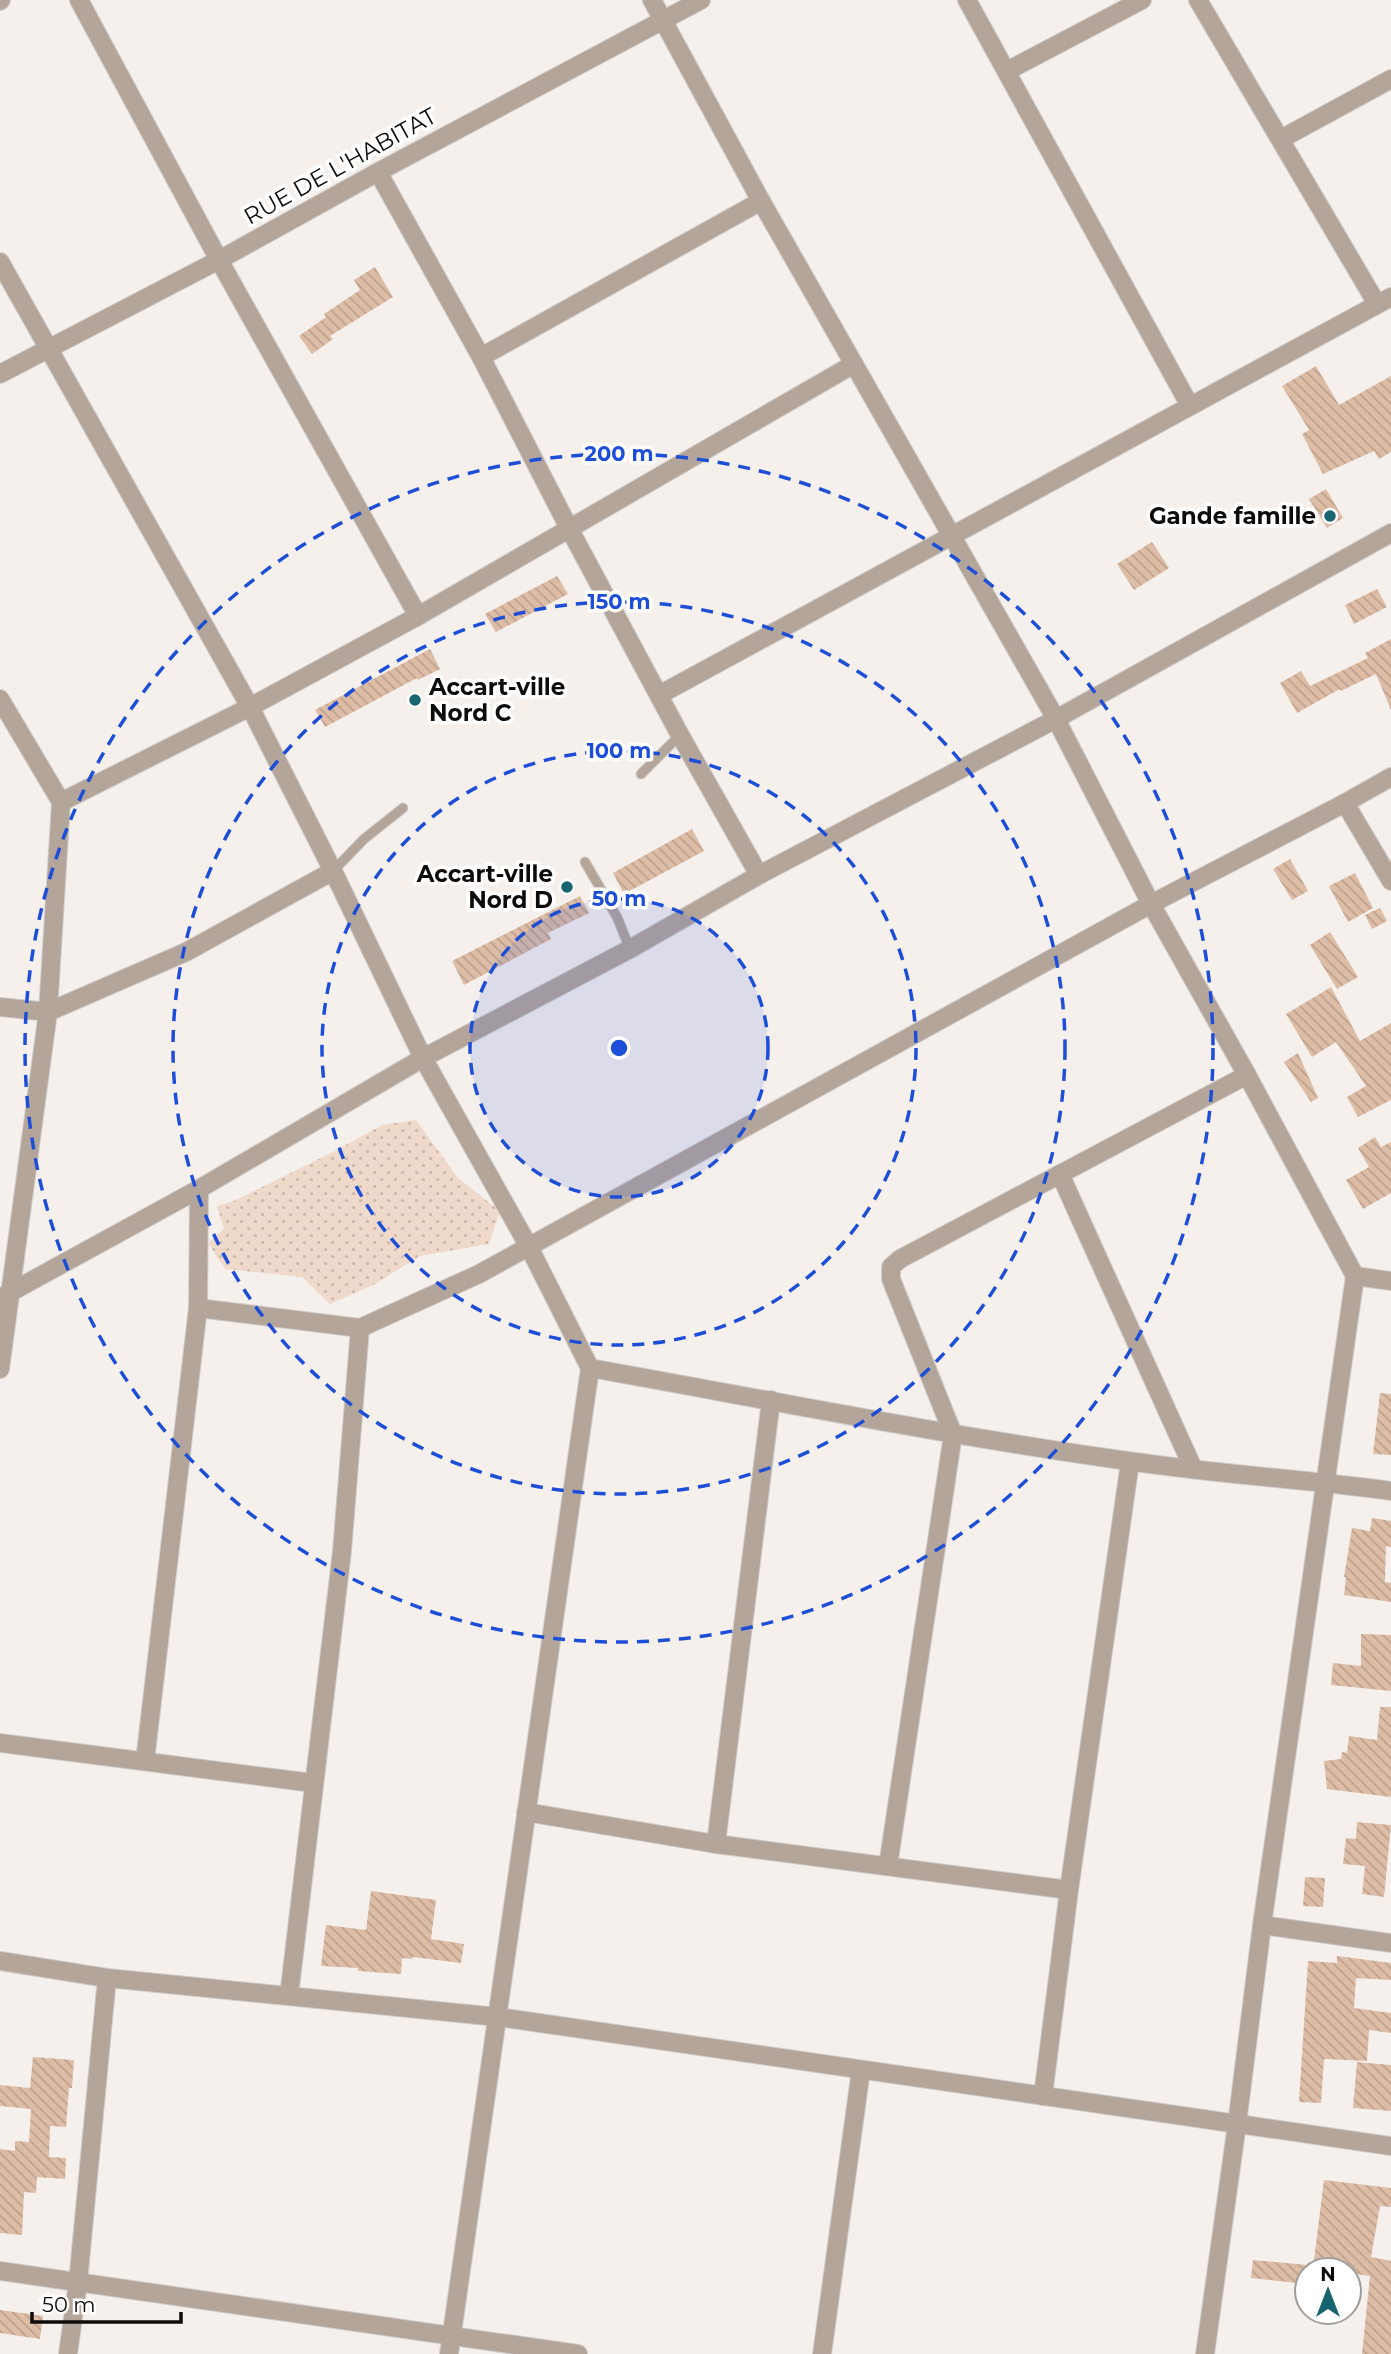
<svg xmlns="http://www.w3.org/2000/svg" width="1391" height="2354" font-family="Montserrat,sans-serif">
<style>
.grass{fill:url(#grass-dots)}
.building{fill:url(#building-back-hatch)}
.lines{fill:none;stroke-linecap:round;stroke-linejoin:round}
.service-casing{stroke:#d1ccc8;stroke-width:11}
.minor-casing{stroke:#d1ccc8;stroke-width:20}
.service{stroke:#b4a59b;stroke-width:9}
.minor{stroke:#b4a59b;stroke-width:18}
.ring{fill:none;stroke:#1d4ed8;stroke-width:3.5;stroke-dasharray:12 9}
.poi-dot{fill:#19656f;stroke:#fff;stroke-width:2.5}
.labels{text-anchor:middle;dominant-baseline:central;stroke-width:7;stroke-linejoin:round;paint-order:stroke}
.street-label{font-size:23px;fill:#0e0c0a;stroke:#fff}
.poi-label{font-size:23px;font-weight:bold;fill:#0e0c0a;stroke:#fff;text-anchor:end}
.centre{fill:#1d4ed8;stroke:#fff;stroke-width:3.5}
.ring-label{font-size:21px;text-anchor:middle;font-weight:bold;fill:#1d4ed8;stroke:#fff;stroke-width:7;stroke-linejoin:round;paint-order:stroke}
</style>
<defs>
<pattern id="grass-dots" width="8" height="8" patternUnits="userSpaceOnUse" patternTransform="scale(1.75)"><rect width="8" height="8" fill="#efd9cb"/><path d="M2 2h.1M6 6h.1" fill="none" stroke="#ccb9ad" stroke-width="1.8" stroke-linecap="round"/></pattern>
<pattern id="building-back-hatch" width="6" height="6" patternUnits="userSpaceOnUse" patternTransform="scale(1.75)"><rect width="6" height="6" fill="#debda6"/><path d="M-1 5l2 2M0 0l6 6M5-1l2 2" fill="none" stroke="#bda18e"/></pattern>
</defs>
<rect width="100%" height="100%" fill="#f6f0ec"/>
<path class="grass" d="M416,1120L458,1178L500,1211L489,1244L420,1256L373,1285L330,1304L302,1277L225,1269L208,1243L224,1229L217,1206L234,1201L335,1151L382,1125Z"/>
<g class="building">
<path d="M375,267L393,297L330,336L333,339L312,354L299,336L326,317L324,314L360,290L354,280Z"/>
<path d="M1316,366L1339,405L1391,376V452L1379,459L1374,451L1323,474L1302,434L1309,430L1282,386Z"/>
<path d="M1326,489L1343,518L1327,528L1309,499Z"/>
<path d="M1152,542L1169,568L1134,590L1117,564Z"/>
<path d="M557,576L568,594L496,632L485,614Z"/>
<path d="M1377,589L1387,607L1354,624L1345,605Z"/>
<path d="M1391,639V710L1376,674L1341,691L1340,689L1297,713L1280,683L1301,671L1310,686L1368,658L1365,653Z"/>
<path d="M430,649L440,669L418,680L417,678L325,727L315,710Z"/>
<path d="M692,829L704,851L624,894L613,873Z"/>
<path d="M1290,859L1308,891L1292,900L1273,869Z"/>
<path d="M1355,873L1373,908L1348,922L1329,886Z"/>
<path d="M580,896L589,913L548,933L551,939L464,985L452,961Z"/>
<path d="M1380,908L1387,921L1372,929L1365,915Z"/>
<path d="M1330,932L1358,977L1337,989L1310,945Z"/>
<path d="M1331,987L1360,1041L1391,1023V1100L1358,1117L1347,1097L1366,1086L1336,1042L1312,1057L1286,1014Z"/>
<path d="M1298,1053L1318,1098L1311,1102L1284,1062Z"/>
<path d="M1375,1137L1381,1147L1391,1142V1193L1363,1209L1346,1180L1369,1167L1358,1148Z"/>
<path d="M1380,1393L1391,1394V1455L1373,1454Z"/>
<path d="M1372,1518L1391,1521V1547L1386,1546L1385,1582L1391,1583V1602L1344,1595L1346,1577H1344L1352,1528L1370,1531Z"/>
<path d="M1361,1634L1391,1635V1691L1331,1685L1333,1663L1361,1666Z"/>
<path d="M1380,1707H1391V1797L1327,1789L1324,1761L1341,1759L1342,1752L1347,1753L1349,1736L1377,1740Z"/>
<path d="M1357,1822L1391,1825L1384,1897L1362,1894L1365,1866L1343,1864L1346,1838L1356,1839Z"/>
<path d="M1305,1877L1325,1878L1323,1907L1303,1906Z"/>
<path d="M371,1891L436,1900L431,1939L464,1944L461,1963L413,1957L412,1959L402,1958L401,1974L358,1971V1968L321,1966L326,1925L366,1930Z"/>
<path d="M1337,1956L1391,1963V1980L1356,1978L1354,2008L1391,2013V2033L1369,2030L1367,2061L1324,2059L1321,2103L1299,2102L1308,1961L1337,1963Z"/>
<path d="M33,2057L74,2060L72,2088H69L66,2127L50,2126L49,2157L66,2158L65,2179L37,2177L36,2193L24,2192L22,2235L0,2233V2149L15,2151V2141L29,2142L31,2109L0,2106V2085L30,2088Z"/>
<path d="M1357,2062L1391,2065V2111L1353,2108Z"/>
<path d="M1324,2180L1391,2188V2207L1380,2206L1371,2257L1391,2261V2354H1362L1370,2276L1349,2273V2270L1313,2268Z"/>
<path d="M1253,2260L1307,2265L1305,2284L1251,2278Z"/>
<path d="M0,2310L43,2316L40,2339L0,2333Z"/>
</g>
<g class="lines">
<g class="service-casing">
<g id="service">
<path d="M641,774L680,735"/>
<path d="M585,862L617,917L630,949"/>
<path d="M333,871L364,839L403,808"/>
</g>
</g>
<g class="minor-casing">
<g id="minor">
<path d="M79,0L219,260L418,616"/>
<path d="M652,0L761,201L1056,719L1151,904L1247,1075L1355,1276L1262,1925L1237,2124L1205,2354"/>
<path d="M967,0L1190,406"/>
<path d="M1198,0L1377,304"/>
<path d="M0,1L1,0"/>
<path d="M1007,71L1142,0"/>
<path d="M1281,139L1391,79"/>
<path d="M378,172L481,357L570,530L680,735L759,875"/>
<path d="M0,262L250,707L333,871L423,1058L529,1247L590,1368L449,2354"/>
<path d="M481,357L761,201"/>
<path d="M0,374L219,260L378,172L701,0"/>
<path d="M659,695L1391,297"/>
<path d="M0,699L61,802L48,1012L0,1369"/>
<path d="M61,802L250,707L418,616L854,364"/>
<path d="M1345,803L1391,881"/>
<path d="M0,1007L48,1012L186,952L333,871"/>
<path d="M1060,1174L1193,1468"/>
<path d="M1355,1276L1391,1281"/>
<path d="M0,1298L199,1189L423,1058L630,949L759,875L1056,719L1391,533"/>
<path d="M198,1308L360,1328L479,1274L1151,904L1345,803L1391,777"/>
<path d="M590,1368C769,1400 948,1436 1128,1461C1215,1474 1304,1479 1391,1491"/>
<path d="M0,1743L313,1783"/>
<path d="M145,1761L198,1308L199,1189"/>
<path d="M526,1812L716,1844L1069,1890"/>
<path d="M716,1844L771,1400"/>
<path d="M888,1866L953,1434L891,1279V1267L900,1259L1247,1075"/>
<path d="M1262,1925L1391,1943"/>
<path d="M0,1961L107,1978L498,2017L1391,2146"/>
<path d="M289,1996L342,1551L360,1328"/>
<path d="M1043,2096L1069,1890L1130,1462"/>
<path d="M0,2271L578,2354"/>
<path d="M68,2354L78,2282L107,1978"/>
<path d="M822,2354L861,2070"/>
</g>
</g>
<use href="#service" class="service"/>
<use href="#minor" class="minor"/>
</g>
<circle cx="619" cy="1048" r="149" fill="#1d4ed8" fill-opacity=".12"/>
<g class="ring">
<circle cx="619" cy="1048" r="149"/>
<circle cx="619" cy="1048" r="297"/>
<circle cx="619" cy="1048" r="446"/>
<circle cx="619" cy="1048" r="594"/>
</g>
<g class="poi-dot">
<circle cx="1330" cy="516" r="7"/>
<circle cx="415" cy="700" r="7"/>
<circle cx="567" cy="887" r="7"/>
</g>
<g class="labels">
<g class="street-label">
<text transform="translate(340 166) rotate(-29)">RUE DE L'HABITAT</text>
</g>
<g class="poi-label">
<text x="1316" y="516">Gande famille</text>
<text x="429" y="687" text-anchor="start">Accart-ville<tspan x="429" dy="26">Nord C</tspan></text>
<text x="553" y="874">Accart-ville<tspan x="553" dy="26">Nord D</tspan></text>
</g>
</g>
<circle cx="619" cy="1048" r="10" class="centre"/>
<g class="ring-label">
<text x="619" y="461">200 m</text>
<text x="619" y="609">150 m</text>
<text x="619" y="758">100 m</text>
<text x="619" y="906">50 m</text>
</g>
<g transform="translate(1328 2291)"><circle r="33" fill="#ffffff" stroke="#9f9e9d" stroke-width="2"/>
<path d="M0-5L12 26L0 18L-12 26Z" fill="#19656f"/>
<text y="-10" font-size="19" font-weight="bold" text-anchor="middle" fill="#0e0c0a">N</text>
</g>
<path d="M32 2312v10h149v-10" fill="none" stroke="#0e0c0a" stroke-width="3.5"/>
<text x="42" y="2312" font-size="21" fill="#0e0c0a" stroke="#ffffff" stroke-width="5" paint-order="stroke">50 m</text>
</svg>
